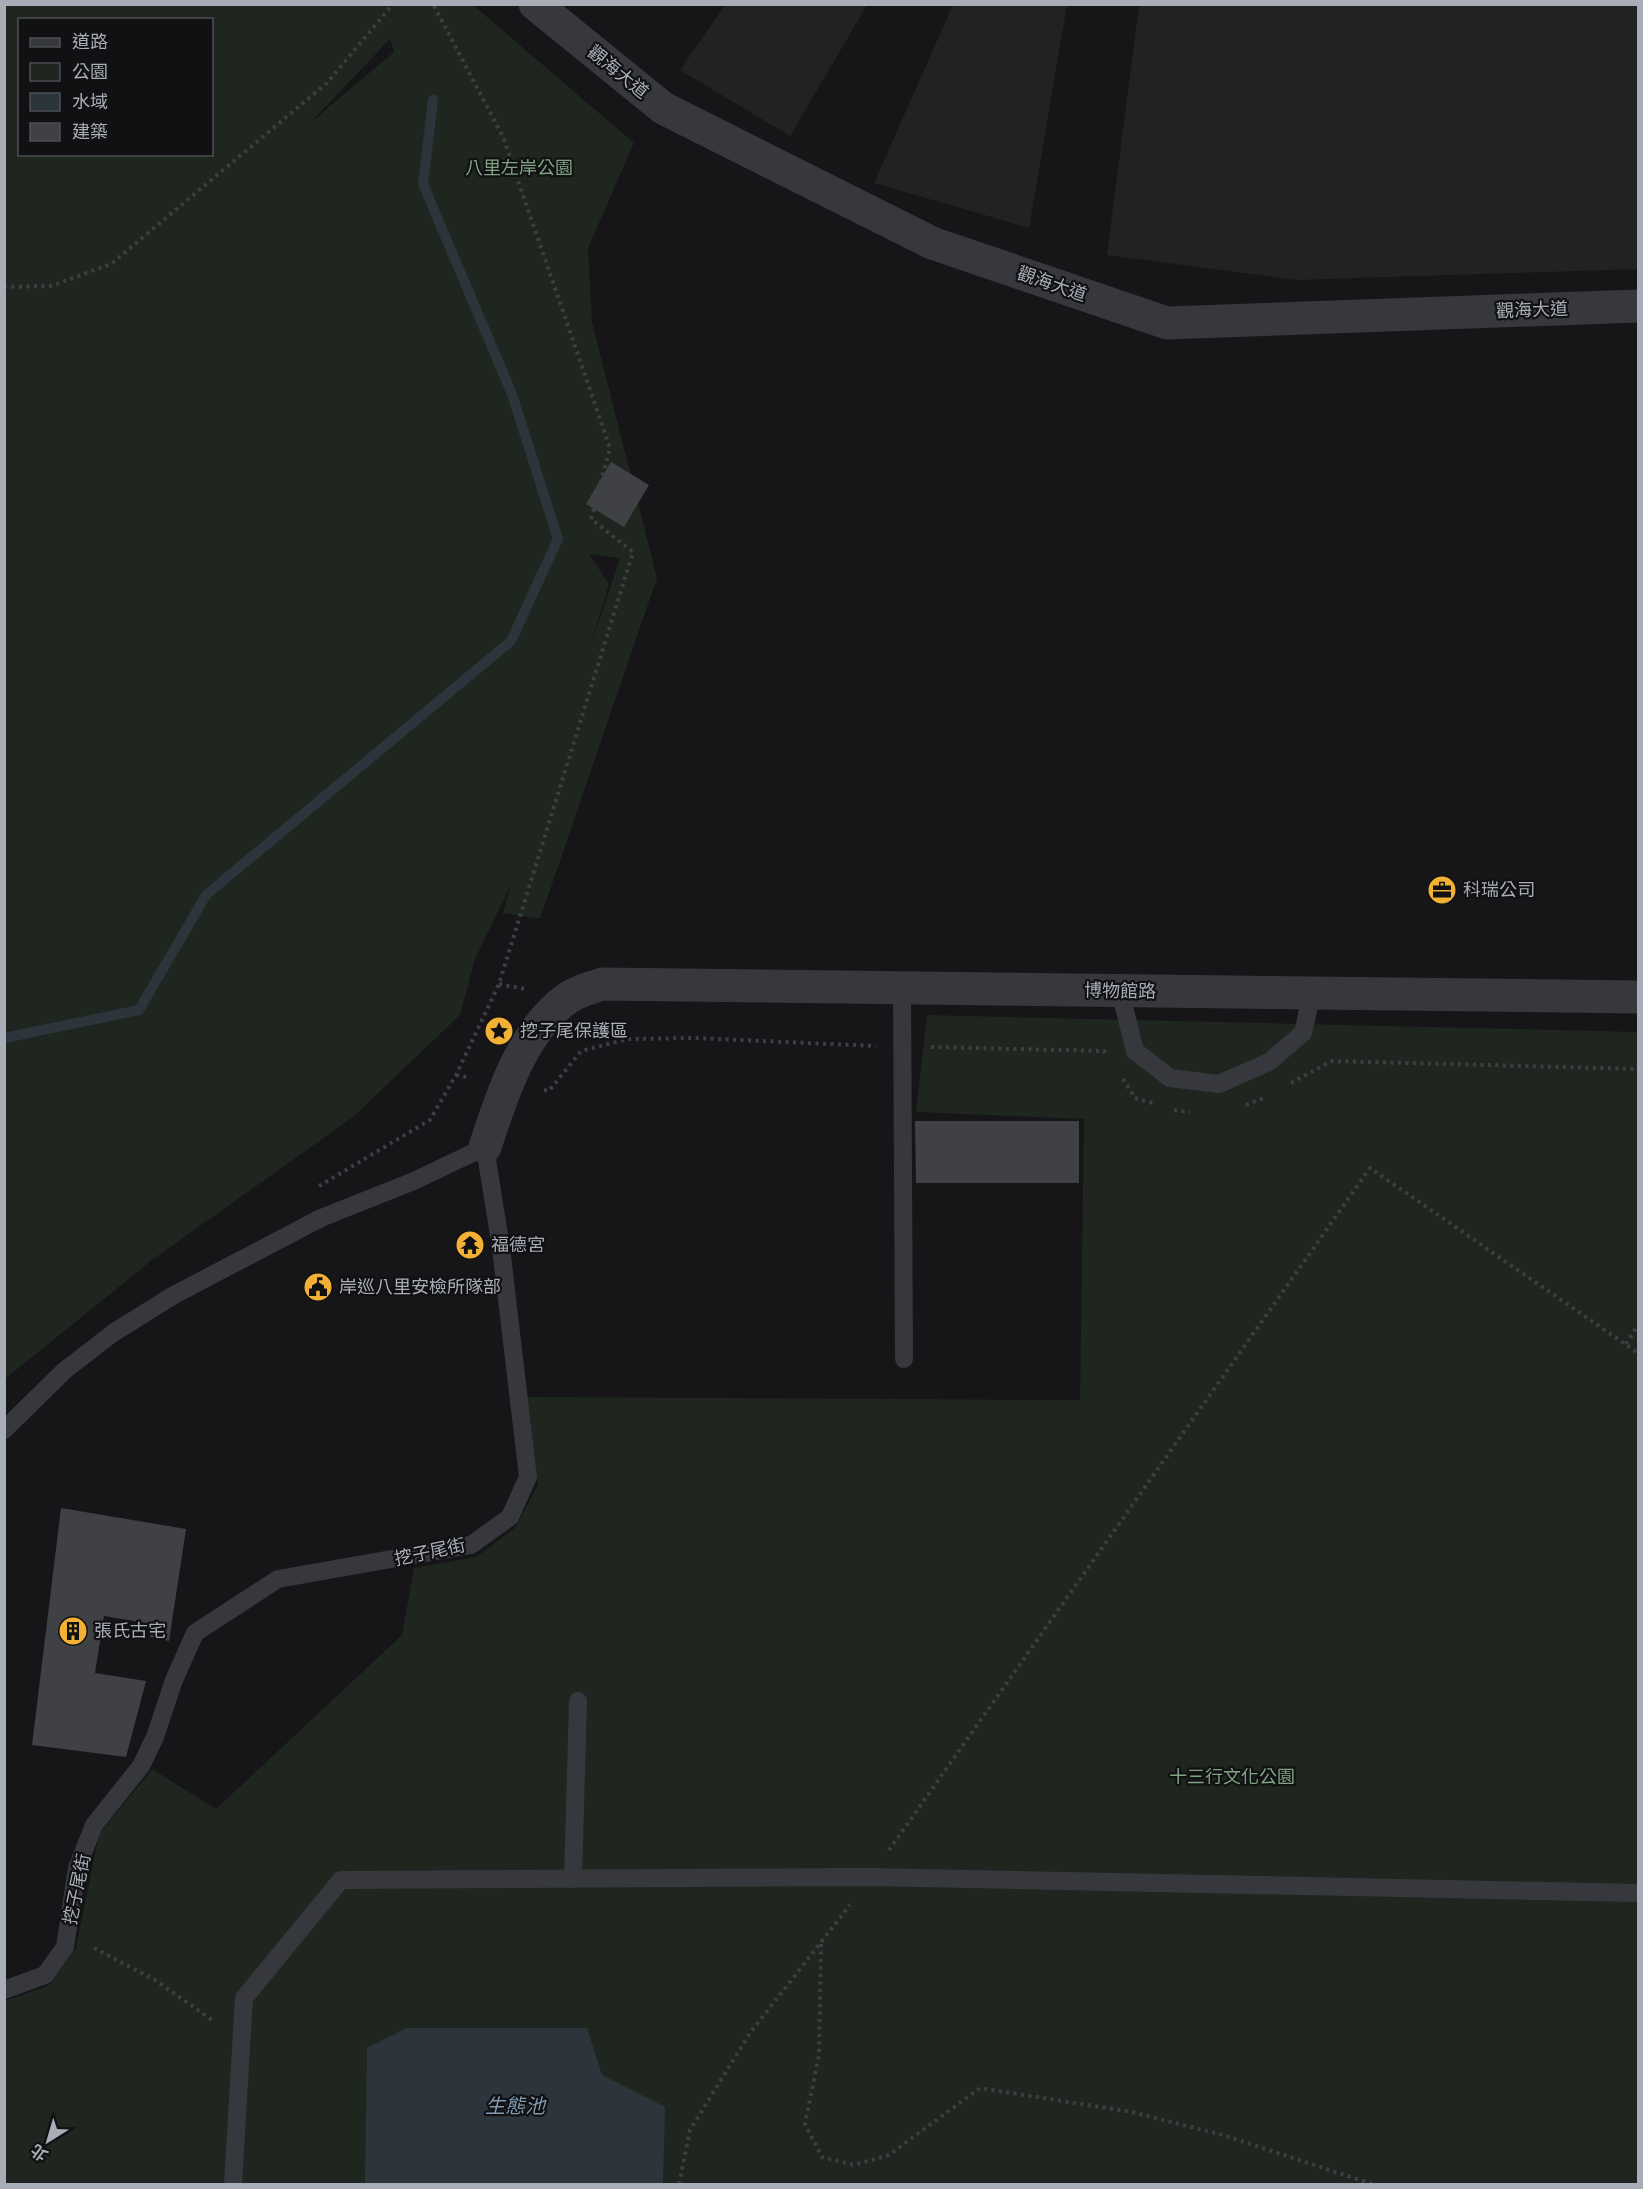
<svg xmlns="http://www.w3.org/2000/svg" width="1643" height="2189" font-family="Jost,'Noto Sans TC',sans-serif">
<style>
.built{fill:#222225}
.green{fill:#1e261f;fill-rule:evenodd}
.water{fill:#2c353c}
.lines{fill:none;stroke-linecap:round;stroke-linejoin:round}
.stream{stroke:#2c353c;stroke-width:10}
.building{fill:#404145}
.path{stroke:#3d3f44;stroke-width:4;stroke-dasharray:3 4.5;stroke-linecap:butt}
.service{stroke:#37383d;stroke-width:18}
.minor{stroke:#37383d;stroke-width:33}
.tertiary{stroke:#37383d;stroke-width:33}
.labels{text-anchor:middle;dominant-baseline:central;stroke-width:4.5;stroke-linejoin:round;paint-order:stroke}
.street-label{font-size:18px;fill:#a8adb8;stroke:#111113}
.park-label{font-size:18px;fill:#7fa381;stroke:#111113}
.poi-label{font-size:18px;fill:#a8adb8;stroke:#111113;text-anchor:start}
.water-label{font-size:20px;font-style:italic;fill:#7f9bb3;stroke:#111113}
</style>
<rect width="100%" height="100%" fill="#161618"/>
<g class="built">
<path d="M725,5H867L790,136L680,70Z"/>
<path d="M953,5H1067L1029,228L874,183Z"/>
<path d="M1139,5H1638V269L1297,280L1107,255Z"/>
</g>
<g class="green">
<path d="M5,5H473L634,143L588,248L592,322L657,578L540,919L503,913L510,887L475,959L460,1015L353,1117L152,1260L5,1379ZM20,20H212V154H20ZM390,39L394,52L309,124ZM589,554L620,558L589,651L609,584Z"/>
<path d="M927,1015L1638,1032V2184H5L4,2001L48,1986L76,1948L99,1834L152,1769L216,1809L402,1635L414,1568L476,1557L515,1528L538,1485L527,1397L1080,1400L1084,1119L916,1112Z"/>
</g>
<path class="water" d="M407,2028H587L602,2075L665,2107L663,2184H365L367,2048Z"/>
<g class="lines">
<path class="stream" d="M4,1038L139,1010L206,895L511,641L558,539L512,394L423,184L433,100"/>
</g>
<g class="building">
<path d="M611,462L649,485L624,527L586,504Z"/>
<path d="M915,1121H1079V1183H916Z"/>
<path d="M61,1508L186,1529L169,1641L150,1637L152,1624L104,1616L95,1673L146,1681L126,1757L32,1745Z"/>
</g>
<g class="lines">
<g class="path">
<path d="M4,287L51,286L111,264L327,83L393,4"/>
<path d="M499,984L525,989"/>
<path d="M931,1047L1104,1051L1105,1053"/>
<path d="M456,1075L471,1078"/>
<path d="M1123,1079L1135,1098L1153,1103"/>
<path d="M1291,1083L1332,1061L1638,1069"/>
<path d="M544,1090L549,1091L581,1051L628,1039L695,1038L876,1046"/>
<path d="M1246,1105L1266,1097"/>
<path d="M1174,1110L1190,1112"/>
<path d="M319,1186L430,1120L456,1075L499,984L633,552L591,519L610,448L503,137L433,4"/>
<path d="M1626,1344L1638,1325"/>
<path d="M889,1850L1370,1168L1638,1353"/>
<path d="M821,1944L819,2055L805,2124L822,2157L854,2165L889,2155L980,2088L1132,2112L1223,2135L1372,2184"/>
<path d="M94,1948L155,1980L215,2022"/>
<path d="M679,2184L690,2130L750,2033L850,1905"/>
</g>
<g class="service">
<path d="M902,987L904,1359"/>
<path d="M1120,991L1135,1051L1170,1078L1219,1084L1269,1062L1303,1033L1312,993"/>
<path d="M4,1430L64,1371L113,1333L174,1295L321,1218L414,1181L485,1147L501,1248L528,1477L510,1517L471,1545L278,1579L195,1633L174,1680L155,1737L141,1766L94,1825L77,1868L65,1947L45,1975L4,1990"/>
<path d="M573,1879L578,1701"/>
<path d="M233,2184L244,1998L341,1880L870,1877L1638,1893"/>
</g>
<path class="minor" d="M485,1147C501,1097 523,1029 568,998C577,991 592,988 602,984L1638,997"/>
<path class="tertiary" d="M535,4L663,108L932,243L1167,323L1638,306"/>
</g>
<defs>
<g id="office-disc" transform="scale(1.5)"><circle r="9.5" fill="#f2b134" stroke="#111113"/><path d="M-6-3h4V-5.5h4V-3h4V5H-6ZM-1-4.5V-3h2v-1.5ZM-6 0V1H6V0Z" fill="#111"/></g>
<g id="sight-disc" transform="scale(1.5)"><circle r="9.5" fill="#f2b134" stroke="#111113"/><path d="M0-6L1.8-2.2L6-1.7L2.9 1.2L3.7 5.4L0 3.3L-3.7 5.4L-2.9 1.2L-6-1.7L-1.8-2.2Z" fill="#111"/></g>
<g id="temple-disc" transform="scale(1.5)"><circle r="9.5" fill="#f2b134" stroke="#111113"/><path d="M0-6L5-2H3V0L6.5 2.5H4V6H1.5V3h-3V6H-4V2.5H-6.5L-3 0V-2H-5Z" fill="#111"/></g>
<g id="civic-disc" transform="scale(1.5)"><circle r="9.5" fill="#f2b134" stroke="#111113"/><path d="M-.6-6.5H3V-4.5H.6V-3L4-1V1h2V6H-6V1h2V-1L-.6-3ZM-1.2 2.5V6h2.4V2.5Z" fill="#111"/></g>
<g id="building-disc" transform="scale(1.5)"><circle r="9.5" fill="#f2b134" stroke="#111113"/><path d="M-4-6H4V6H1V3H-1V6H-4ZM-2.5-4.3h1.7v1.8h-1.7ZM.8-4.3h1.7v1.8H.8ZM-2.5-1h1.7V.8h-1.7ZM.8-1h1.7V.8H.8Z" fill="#111"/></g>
</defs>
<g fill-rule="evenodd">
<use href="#office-disc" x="1442" y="890"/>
<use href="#sight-disc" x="499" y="1031"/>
<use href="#temple-disc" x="470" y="1245"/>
<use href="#civic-disc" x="318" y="1287"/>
<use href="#building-disc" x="73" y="1631"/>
</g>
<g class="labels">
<g class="street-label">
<text transform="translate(618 72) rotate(39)">觀海大道</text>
<text transform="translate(1052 284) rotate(19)">觀海大道</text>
<text transform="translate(1532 310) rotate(-2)">觀海大道</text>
<text transform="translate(1120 991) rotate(1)">博物館路</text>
<text transform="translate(430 1552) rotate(-12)">挖子尾街</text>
<text transform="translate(77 1889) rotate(-78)">挖子尾街</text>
</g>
<g class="park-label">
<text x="519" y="168">八里左岸公園</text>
<text x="1232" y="1777">十三行文化公園</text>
</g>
<g class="poi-label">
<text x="1463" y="890">科瑞公司</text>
<text x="520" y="1031">挖子尾保護區</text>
<text x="491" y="1245">福德宮</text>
<text x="339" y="1287">岸巡八里安檢所隊部</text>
<text x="94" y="1631">張氏古宅</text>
</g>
<g class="water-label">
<text x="515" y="2106">生態池</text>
</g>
</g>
<rect width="1643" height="2189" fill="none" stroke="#a8adb8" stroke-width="12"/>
<rect x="18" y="18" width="195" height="138" fill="#111113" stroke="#4d4f55" stroke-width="1.5"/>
<rect x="30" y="38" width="30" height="9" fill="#37383d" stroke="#4d4f55" stroke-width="1.5"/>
<text x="72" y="48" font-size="18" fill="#a8adb8">道路</text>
<rect x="30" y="63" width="30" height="18" fill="#1e261f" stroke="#4d4f55" stroke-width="1.5"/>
<text x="72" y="78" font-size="18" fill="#a8adb8">公園</text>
<rect x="30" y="93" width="30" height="18" fill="#2c353c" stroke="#4d4f55" stroke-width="1.5"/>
<text x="72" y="108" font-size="18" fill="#a8adb8">水域</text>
<rect x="30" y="123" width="30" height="18" fill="#404145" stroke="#4d4f55" stroke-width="1.5"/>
<text x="72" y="138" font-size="18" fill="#a8adb8">建築</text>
<g transform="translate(48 2141) rotate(217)" stroke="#111113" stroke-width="4.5" paint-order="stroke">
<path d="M0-4.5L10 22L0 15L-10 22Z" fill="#a8adb8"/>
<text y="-9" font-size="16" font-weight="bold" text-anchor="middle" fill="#a8adb8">北</text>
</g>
</svg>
